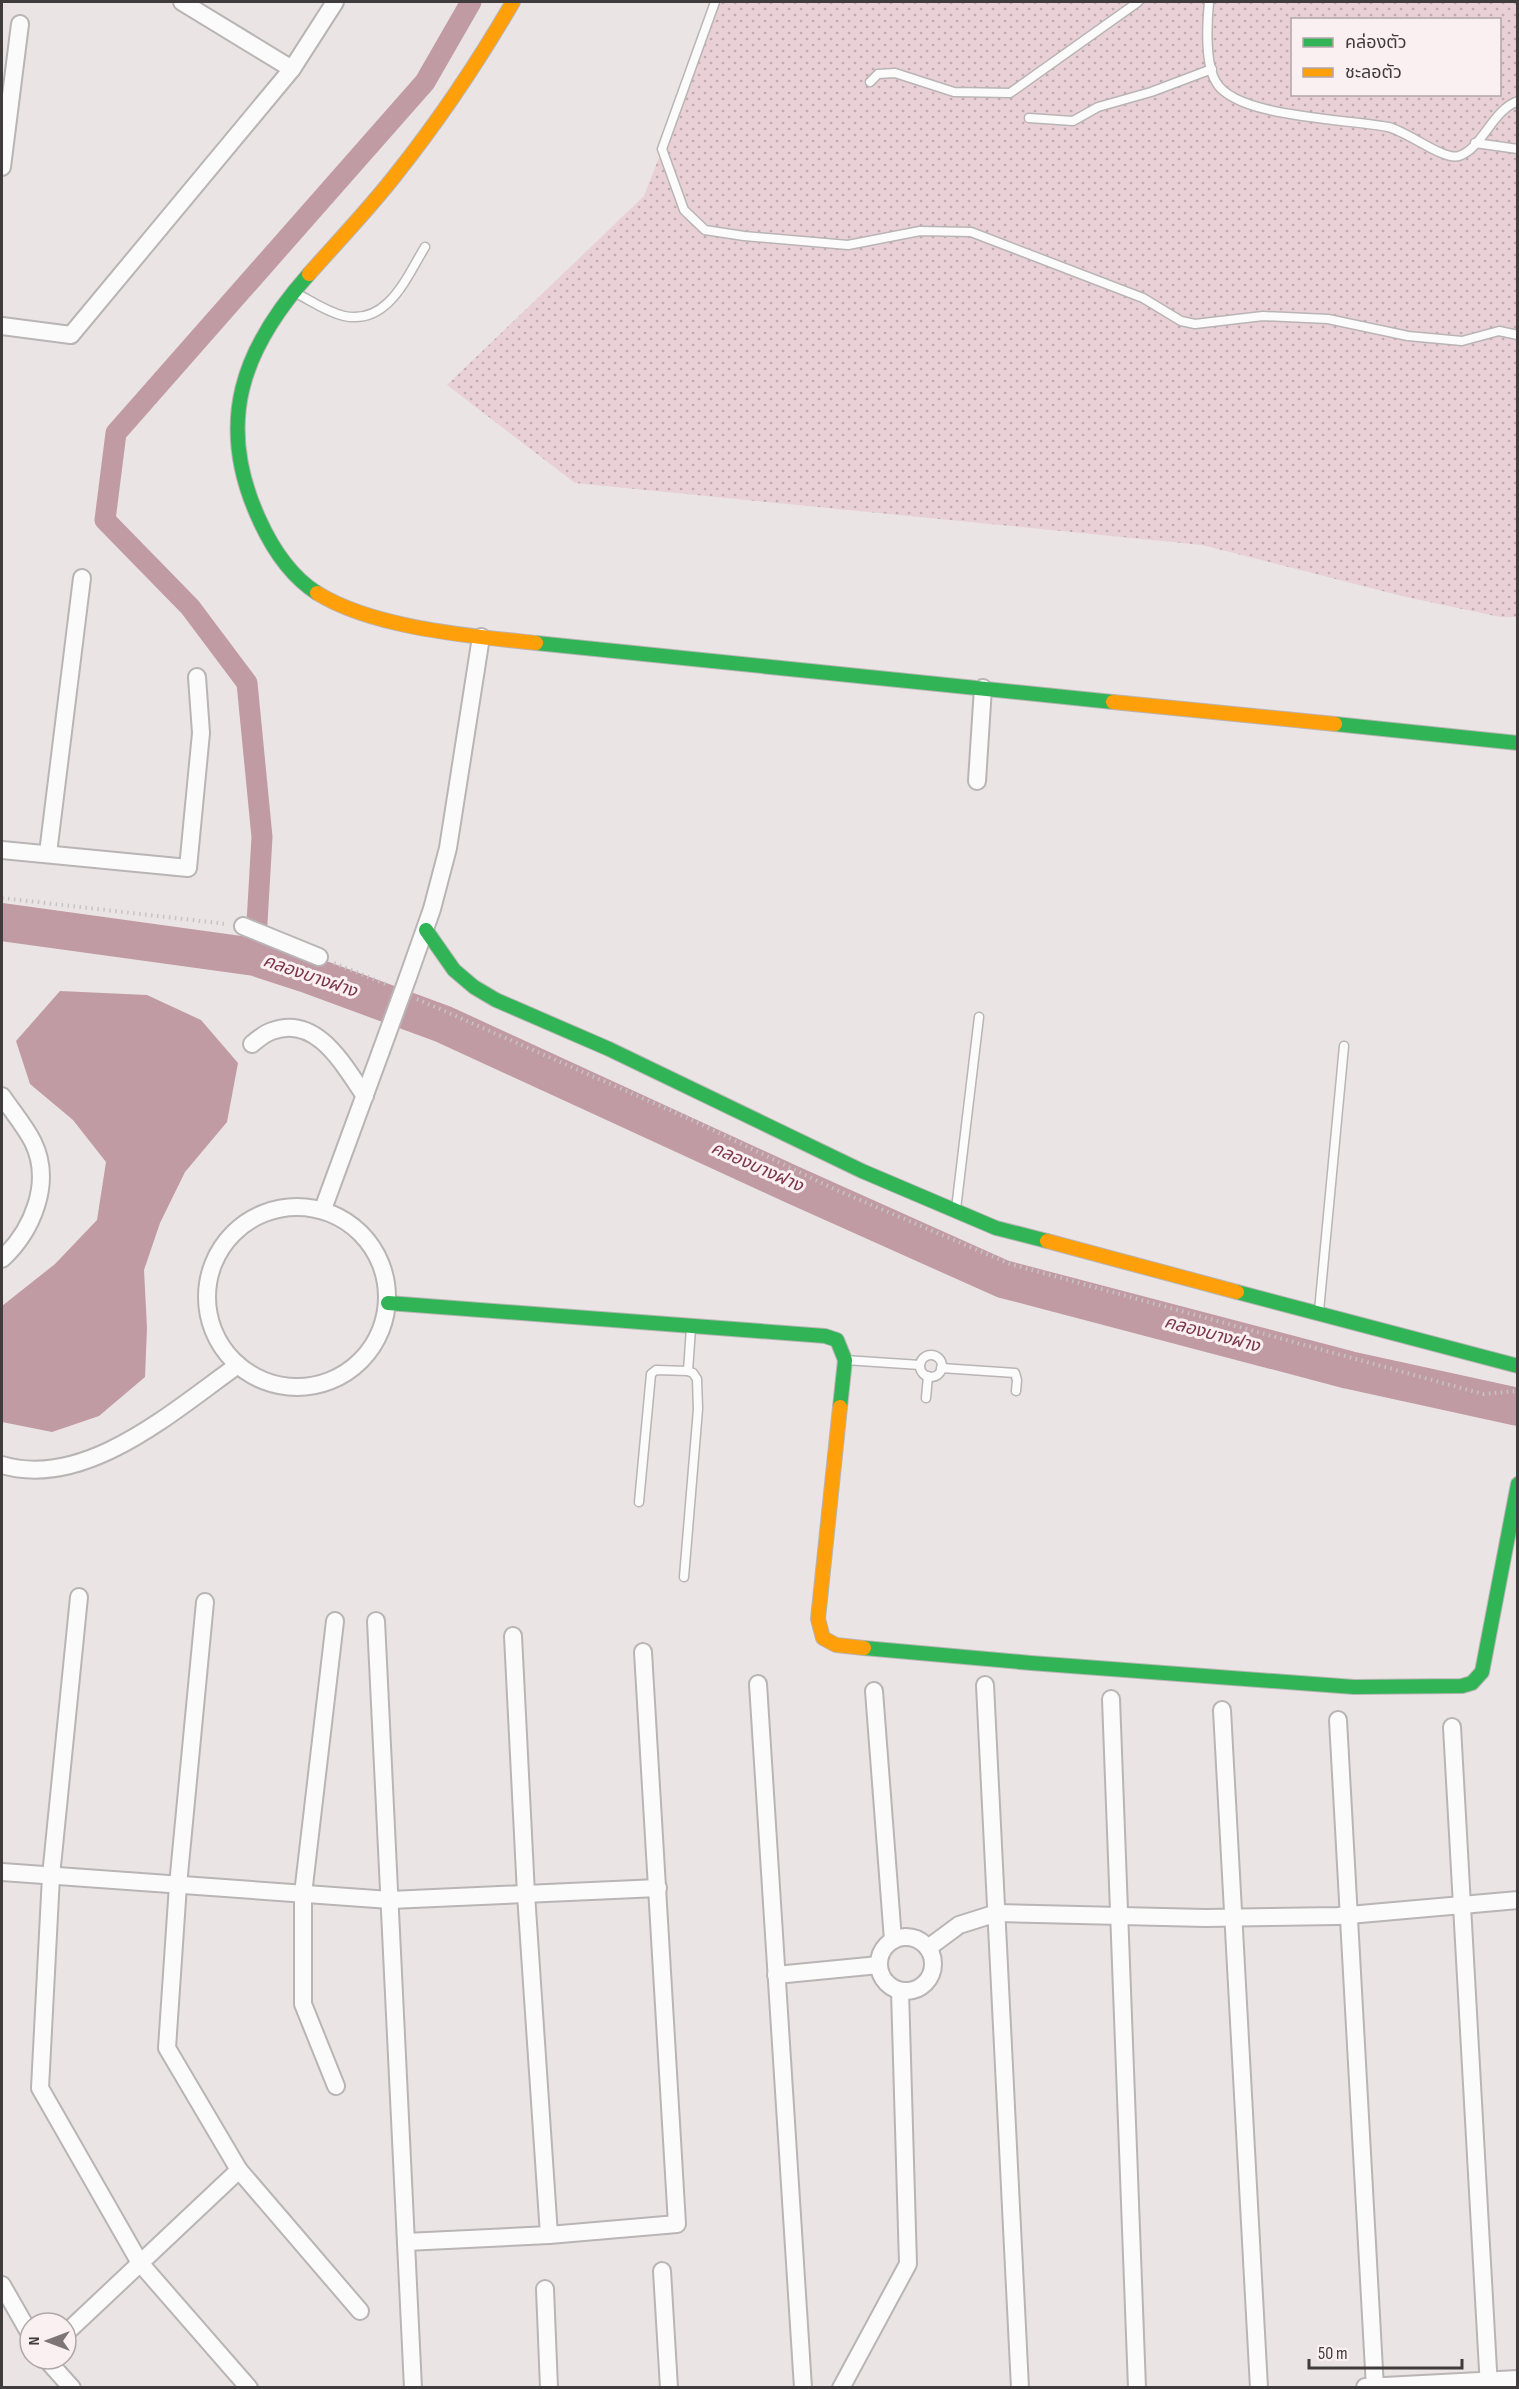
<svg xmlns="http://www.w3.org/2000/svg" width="1519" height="2389" font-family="'Sofia Sans Condensed','Noto Sans Thai',sans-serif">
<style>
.grass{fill:url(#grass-dots);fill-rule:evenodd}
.water{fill:#c19ba3}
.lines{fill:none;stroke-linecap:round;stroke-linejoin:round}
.canal{stroke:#c19ba3;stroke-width:21}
.river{stroke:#c19ba3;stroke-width:38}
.lane-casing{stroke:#b9b4b5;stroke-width:11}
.street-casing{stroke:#b9b4b5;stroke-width:20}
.fast-casing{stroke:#b9b4b5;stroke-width:16}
.slow-casing{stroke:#b9b4b5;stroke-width:16}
.path{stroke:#c6c3c4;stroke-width:4;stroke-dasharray:1.5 4.5;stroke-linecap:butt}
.lane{stroke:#fcfbfb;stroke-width:8}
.street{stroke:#fcfbfb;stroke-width:16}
.fast{stroke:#30b455;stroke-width:14}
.slow{stroke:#ff9f0a;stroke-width:14}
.street-bridge-casing{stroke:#b9b4b5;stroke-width:20;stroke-linecap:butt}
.street-bridge{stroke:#fcfbfb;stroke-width:16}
.labels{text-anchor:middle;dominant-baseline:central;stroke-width:6;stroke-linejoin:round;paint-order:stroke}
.water-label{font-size:18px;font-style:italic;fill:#7a374a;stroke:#faeff1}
</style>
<defs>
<pattern id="grass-dots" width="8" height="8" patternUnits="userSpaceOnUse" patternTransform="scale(1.5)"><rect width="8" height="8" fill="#e9d0d6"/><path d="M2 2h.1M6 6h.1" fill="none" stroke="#beaaaf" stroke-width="1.8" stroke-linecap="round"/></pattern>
</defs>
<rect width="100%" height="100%" fill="#eae4e5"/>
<path class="grass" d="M719,2H1517V617H1500L1406,597L1202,545L575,483L447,385L644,196ZM1292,20H1500V94H1292Z"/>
<path class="water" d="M60,991L147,995L201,1020L238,1063L227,1122L185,1172L160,1223L144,1270L147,1328L145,1377L99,1416L52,1432L2,1422V1306L55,1264L97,1220L106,1162L73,1120L30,1084L16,1041Z"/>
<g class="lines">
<path class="canal" d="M255,957L262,837L247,683L190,607L105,520L116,433L425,82L471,2"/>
<path class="river" d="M2,922L255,957L307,974L443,1024L791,1184L1003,1279L1349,1370L1518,1407"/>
<g class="lane-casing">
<g id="lane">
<path d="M715,2L662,149L684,210L705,230L744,236L848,245L920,231L971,232L1143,298L1181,321L1195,324L1263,316L1328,319L1408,336L1462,341L1499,331L1518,335"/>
<path d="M1209,2C1207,23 1205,64 1216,82C1236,118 1349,119 1388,127C1407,131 1444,161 1459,156C1483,148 1492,110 1518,101"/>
<path d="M870,82L878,74L895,73L954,92L1010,93L1138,2"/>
<path d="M1029,118L1073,121L1098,107L1151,92L1212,69"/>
<path d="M1475,143L1518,149"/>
<path d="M294,292C310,300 326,312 344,316C388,325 406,278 425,247"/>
<path d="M956,1209L979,1017"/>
<path d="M1319,1311L1344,1046"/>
<circle cx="931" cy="1366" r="11"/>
<path d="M845,1360L920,1365"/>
<path d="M941,1368L1015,1373L1017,1380L1016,1391"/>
<path d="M926,1398L928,1376"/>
<path d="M639,1502L651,1374L656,1370L688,1371"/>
<path d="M684,1577L698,1409L697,1379L693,1373L688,1371L691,1328"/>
</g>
</g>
<g class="street-casing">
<g id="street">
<path d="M182,2L292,69L335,2"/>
<path d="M2,167L20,24"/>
<path d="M2,326L71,335L292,69"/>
<path d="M977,781L983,688"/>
<path d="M2,850L188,868L201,733L197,677"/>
<path d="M48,853L82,578"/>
<path d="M243,926L319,957"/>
<path d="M408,977L432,909L448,848L481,637"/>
<path d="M252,1044C258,1039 265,1033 272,1031C317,1014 344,1066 365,1096"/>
<path d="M2,1096C12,1111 25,1126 33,1142C53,1183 32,1231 2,1259"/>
<circle cx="297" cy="1297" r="90"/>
<path d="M323,1209L381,1051"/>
<path d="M2,1465C86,1490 174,1410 238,1365"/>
<path d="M79,1597L51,1876L40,2088L140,2263L249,2388"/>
<path d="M205,1602L178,1885L167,2048L239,2170L360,2311"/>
<path d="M335,1621L303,1894V2004L336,2086"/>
<path d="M376,1621L413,2388"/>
<path d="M513,1636L526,1894L549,2235"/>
<path d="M758,1684L803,2388"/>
<path d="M985,1685L1020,2388"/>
<path d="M874,1691L893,1940"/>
<path d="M1111,1699L1137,2388"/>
<path d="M1222,1710L1259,2388"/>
<path d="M1338,1720L1375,2388"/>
<path d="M1452,1727L1489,2388"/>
<path d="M2,1872L390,1900L658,1888"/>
<circle cx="906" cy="1964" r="27"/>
<path d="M928,1948L959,1925L997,1913L1205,1918L1338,1916L1518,1900"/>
<path d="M776,1975L879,1965"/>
<path d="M406,2242L549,2235L677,2224L643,1652"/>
<path d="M662,2271L669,2388"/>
<path d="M2,2285L30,2334"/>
<path d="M545,2289L549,2388"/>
<path d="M66,2333L239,2170"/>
<path d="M46,2359L72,2388"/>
<path d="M1365,2387L1518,2379"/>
<path d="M841,2388L908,2264L900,1991"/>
</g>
</g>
<g class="fast-casing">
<g id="fast">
<path d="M309,274C242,349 215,423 259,519C272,548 289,575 317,593"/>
<path d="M536,643L1113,702"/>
<path d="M1335,724L1518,743"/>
<path d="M426,930L454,970L474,987L496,1000L609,1049L862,1171L996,1228L1047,1241"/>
<path d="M1237,1292L1518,1366"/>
<path d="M388,1303L825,1336L837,1340L845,1360L840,1407"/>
<path d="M864,1648L1031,1663L1354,1687L1462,1686L1472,1683L1482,1672L1518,1484"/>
</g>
</g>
<g class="slow-casing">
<g id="slow">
<path d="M309,274C339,240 370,208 397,173C440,119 478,62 513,2"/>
<path d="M317,593C373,628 470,636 536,643"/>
<path d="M1113,702L1335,724"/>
<path d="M1047,1241L1237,1292"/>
<path d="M840,1407L818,1619L823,1638L836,1645L864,1648"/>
</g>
</g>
<g class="path">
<path d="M2,898L227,924"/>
<path d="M334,963L388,985"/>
<path d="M417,999L692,1120L832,1188L1010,1264L1483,1394L1518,1391"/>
</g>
<use href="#lane" class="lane"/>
<use href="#street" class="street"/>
<use href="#fast" class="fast"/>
<use href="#slow" class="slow"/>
<g class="street-bridge-casing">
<path id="street-bridge" d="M381,1051L408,977"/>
</g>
<use href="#street-bridge" class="street-bridge"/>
</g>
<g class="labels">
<g class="water-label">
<text transform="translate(310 976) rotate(19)">คลองบางฝาง</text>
<text transform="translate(757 1167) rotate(24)">คลองบางฝาง</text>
<text transform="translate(1212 1334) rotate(15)">คลองบางฝาง</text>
</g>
</g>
<rect width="1519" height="2389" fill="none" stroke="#403b3c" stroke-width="6"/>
<rect x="1291" y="18" width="210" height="78" fill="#faeff1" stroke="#b0a7a9" stroke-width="1.5"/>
<rect x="1303" y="38" width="30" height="9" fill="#30b455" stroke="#b0a7a9" stroke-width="1.5"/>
<text x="1345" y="48" font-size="18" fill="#403b3c">คล่องตัว</text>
<rect x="1303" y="68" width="30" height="9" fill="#ff9f0a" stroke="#b0a7a9" stroke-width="1.5"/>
<text x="1345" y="78" font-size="18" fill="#403b3c">ชะลอตัว</text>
<g transform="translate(48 2341) rotate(270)"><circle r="28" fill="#faeff1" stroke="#b0a7a9" stroke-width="1.5"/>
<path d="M0-4.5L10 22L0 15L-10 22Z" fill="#7c7677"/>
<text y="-9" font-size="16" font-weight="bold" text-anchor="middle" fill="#403b3c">N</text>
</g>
<path d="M1309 2359v9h153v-9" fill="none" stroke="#403b3c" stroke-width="3"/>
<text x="1318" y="2359" font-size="18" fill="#403b3c" stroke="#faeff1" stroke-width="4.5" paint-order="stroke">50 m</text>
</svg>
